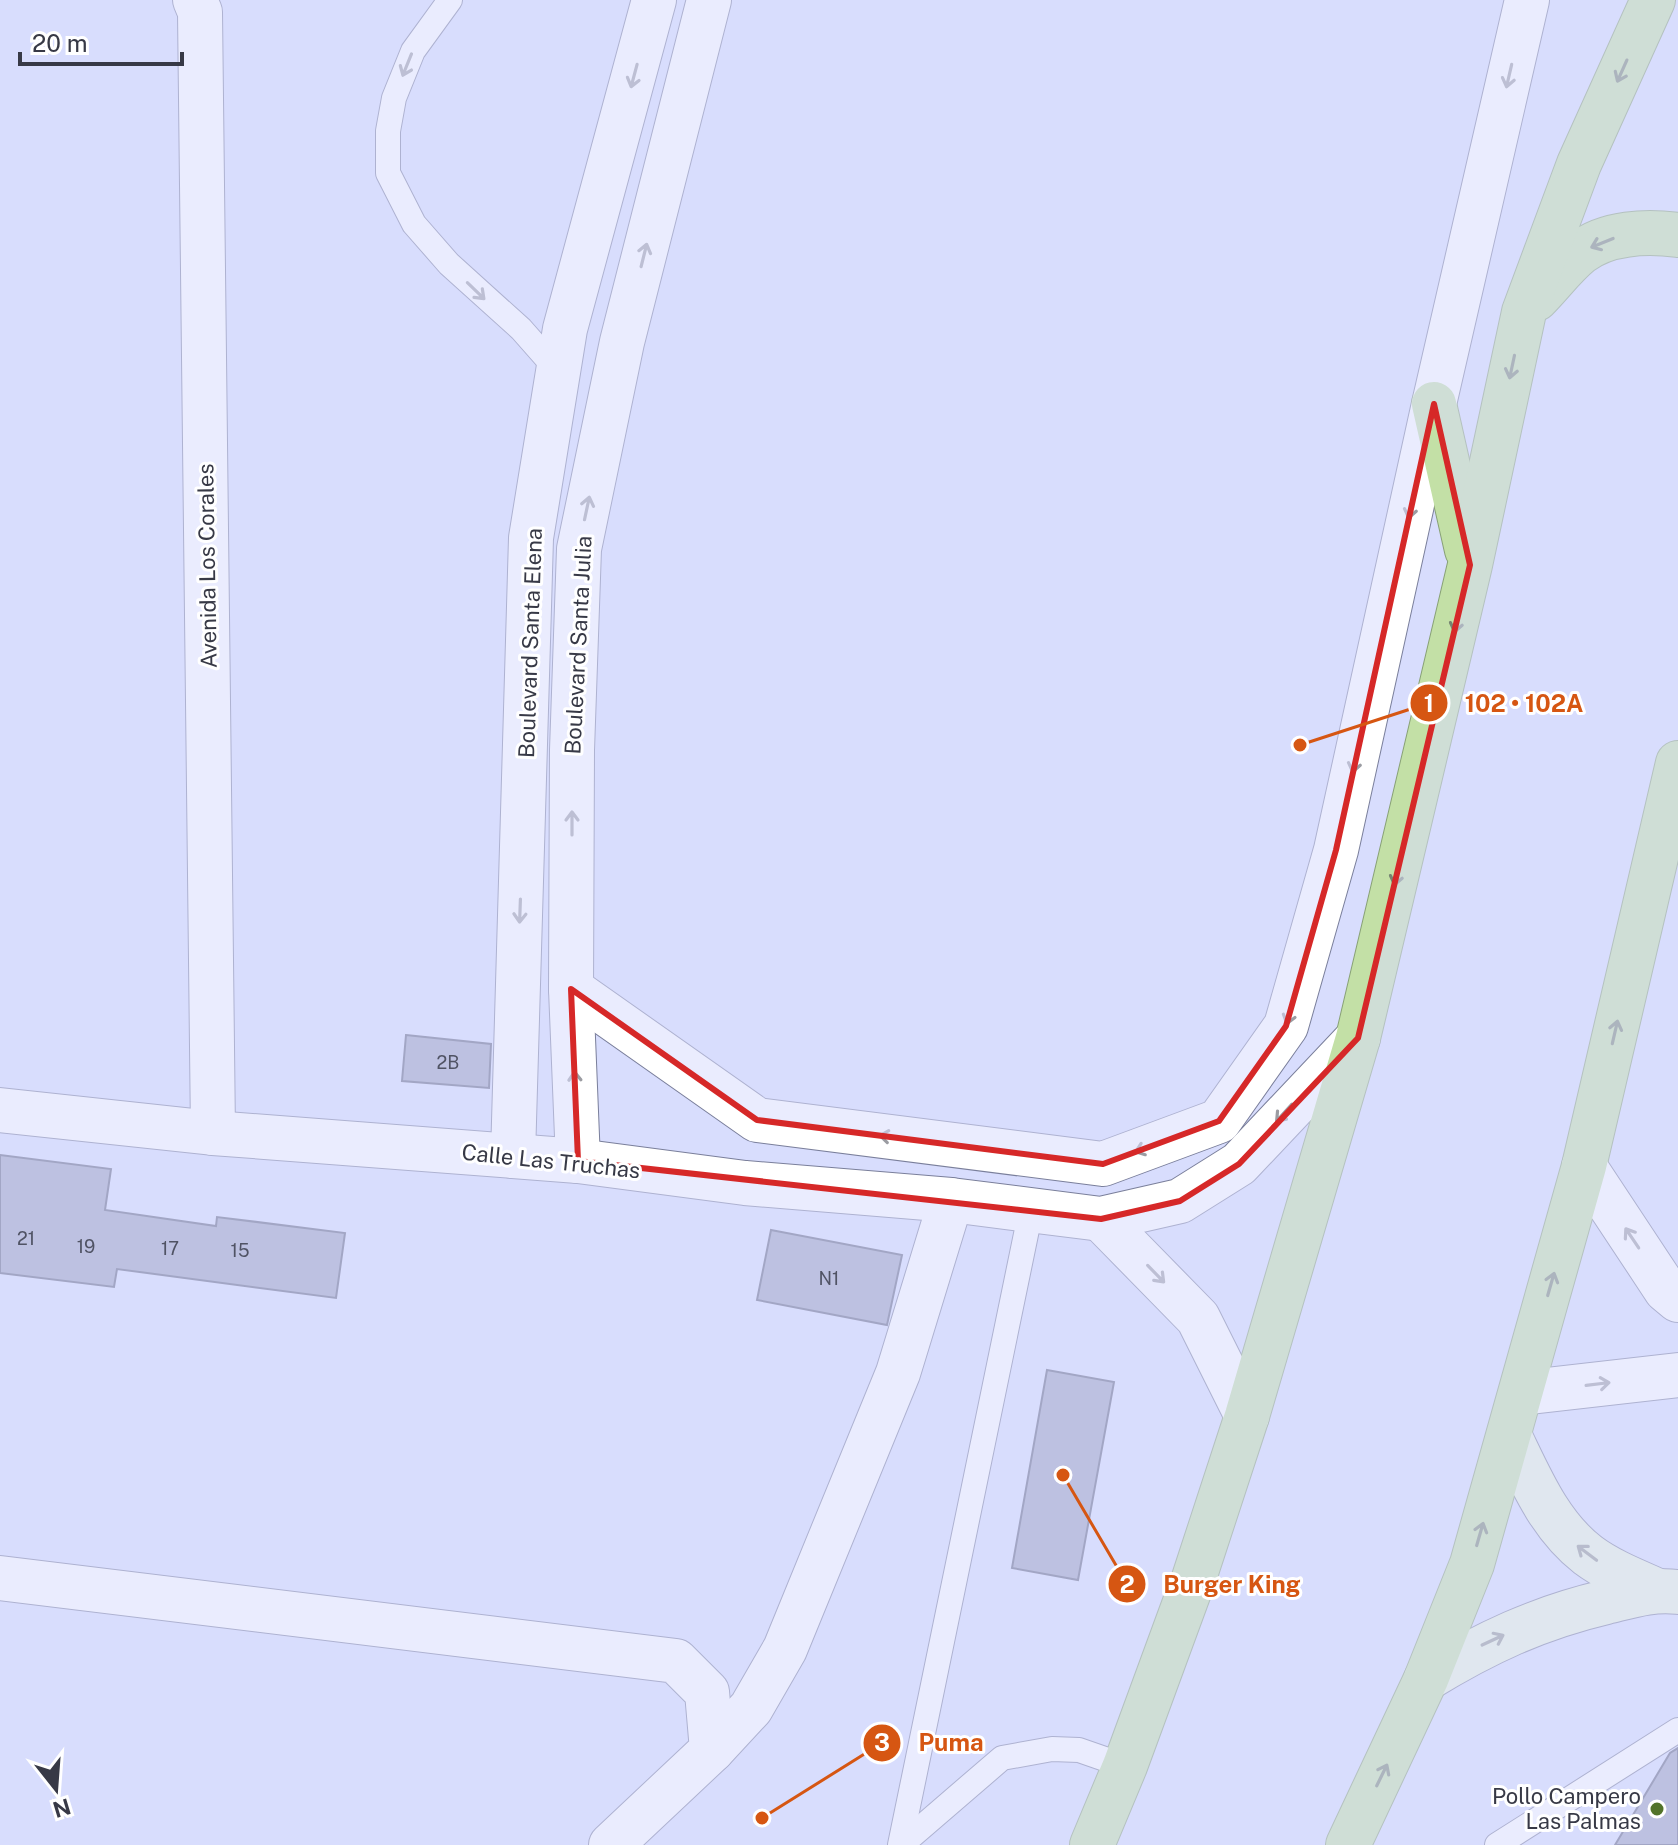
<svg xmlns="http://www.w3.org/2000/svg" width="1678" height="1845" font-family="'Public Sans',sans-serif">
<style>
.building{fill:#9ba0be;stroke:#616581;stroke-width:2}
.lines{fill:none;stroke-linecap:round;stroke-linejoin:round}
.service-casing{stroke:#7a7f9b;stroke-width:26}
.minor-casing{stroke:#7a7f9b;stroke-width:46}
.secondary-casing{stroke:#7a7f9b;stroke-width:46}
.trunk-casing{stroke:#88a176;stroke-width:46}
.service{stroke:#fff;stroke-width:24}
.minor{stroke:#fff;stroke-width:44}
.secondary{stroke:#e8f4de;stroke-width:44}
.trunk{stroke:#c3e0a6;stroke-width:44}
.oneway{stroke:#9b9ca2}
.oneway2{stroke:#768471}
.oneway3{stroke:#909692}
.marked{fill:none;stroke:#d62828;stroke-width:6;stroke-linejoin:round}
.poi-dot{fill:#52732a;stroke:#fff;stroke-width:3}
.labels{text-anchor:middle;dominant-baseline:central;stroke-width:6;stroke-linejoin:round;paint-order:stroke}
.number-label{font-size:18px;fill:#505364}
.street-label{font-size:22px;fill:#373946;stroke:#fff}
.poi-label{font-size:22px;fill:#373946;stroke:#fff;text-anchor:end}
.leader{fill:none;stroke:#d65612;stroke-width:3}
.callout-dot{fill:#d65612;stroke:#fff;stroke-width:3}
.mark-label{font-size:24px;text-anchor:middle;font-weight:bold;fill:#fff}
.callout-label{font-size:24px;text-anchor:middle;font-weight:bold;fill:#d65612;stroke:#fff;stroke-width:6;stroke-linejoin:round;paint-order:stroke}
</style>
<rect width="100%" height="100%" fill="#d8ddfd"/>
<g class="building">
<path d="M406,1035L491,1044L489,1088L402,1081Z"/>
<path d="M0,1155L111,1169L105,1210L216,1226L217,1217L345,1233L336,1298L117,1269L114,1287L0,1273Z"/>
<path d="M771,1230L902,1255L887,1325L757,1300Z"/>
<path d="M1047,1370L1114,1382L1078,1580L1012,1568Z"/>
<path d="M1678,1748V1845H1615L1670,1753Z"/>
</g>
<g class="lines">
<g class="service-casing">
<g id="service">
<path d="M450,0L413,51L394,98L388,131V173L414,224L449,264L521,329L558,371"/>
<path d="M900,1845L1031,1210"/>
<path d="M901,1845L1002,1758L1052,1749L1079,1750L1125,1766"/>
<path d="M1497,1845L1678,1730"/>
</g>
</g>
<g class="minor-casing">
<g id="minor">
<path d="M195,0L200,12L213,1133"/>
<path d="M571,989L757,1120L1103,1164L1219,1121L1286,1026L1336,850L1434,404L1527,0"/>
<path d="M0,1110L213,1133L578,1161L745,1183L951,1200L1101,1219L1180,1201L1239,1164L1358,1038"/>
<path d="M513,1156L531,538L565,329L654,0"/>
<path d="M578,1161L571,989L572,750L579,549L622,342L709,0"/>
<path d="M1584,1166L1666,1290L1678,1300"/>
<path d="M1101,1219L1198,1318L1247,1416"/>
<path d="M1521,1393L1678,1375"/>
<path d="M0,1578L676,1661L707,1692L712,1750L611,1845"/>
<path d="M712,1750L751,1708L785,1649L898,1373L951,1200"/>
</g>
</g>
<g class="secondary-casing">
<g id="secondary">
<path d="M1509,1435C1530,1478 1549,1525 1588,1555C1608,1570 1633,1580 1656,1590"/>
<path d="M1426,1679C1485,1643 1538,1618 1606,1602C1631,1596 1652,1589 1678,1592"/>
</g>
</g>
<g class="trunk-casing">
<g id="trunk">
<path d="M1536,299C1551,284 1564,266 1580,253C1606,232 1647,231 1678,235"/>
<path d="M1434,404L1467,550"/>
<path d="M1092,1845L1125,1766L1194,1578L1247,1416L1358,1038L1470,565L1524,312L1579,164L1653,0"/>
<path d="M1348,1845L1426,1679L1472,1564L1584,1166L1678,763"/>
</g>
</g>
<use href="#service" class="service"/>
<use href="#minor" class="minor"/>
<use href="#secondary" class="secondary"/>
<use href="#trunk" class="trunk"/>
</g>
<defs><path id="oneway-shaft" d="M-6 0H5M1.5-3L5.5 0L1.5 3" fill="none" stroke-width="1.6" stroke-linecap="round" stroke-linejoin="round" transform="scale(2)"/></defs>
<g class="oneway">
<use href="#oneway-shaft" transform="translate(407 65) rotate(112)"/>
<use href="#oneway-shaft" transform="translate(634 76) rotate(105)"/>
<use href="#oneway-shaft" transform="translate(1509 76) rotate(103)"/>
<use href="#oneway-shaft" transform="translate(644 255) rotate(-76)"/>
<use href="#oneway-shaft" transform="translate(476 291) rotate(44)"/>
<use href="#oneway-shaft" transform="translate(1411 507) rotate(102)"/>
<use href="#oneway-shaft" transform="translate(587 508) rotate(-78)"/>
<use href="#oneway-shaft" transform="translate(1355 761) rotate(102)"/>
<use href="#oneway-shaft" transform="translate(572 823) rotate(-90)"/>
<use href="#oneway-shaft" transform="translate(520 911) rotate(92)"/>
<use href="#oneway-shaft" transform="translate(1290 1013) rotate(106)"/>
<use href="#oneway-shaft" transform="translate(575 1083) rotate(-92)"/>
<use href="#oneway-shaft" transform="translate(1284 1113) rotate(132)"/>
<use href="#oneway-shaft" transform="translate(891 1137) rotate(-173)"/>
<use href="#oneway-shaft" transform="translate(1146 1148) rotate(160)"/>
<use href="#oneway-shaft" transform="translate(1632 1238) rotate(-124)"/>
<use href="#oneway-shaft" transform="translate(1156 1274) rotate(46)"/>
<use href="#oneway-shaft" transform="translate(1598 1384) rotate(-7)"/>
</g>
<g class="oneway2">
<use href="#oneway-shaft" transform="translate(1622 71) rotate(114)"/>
<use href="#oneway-shaft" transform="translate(1602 243) rotate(158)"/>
<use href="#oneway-shaft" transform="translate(1512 367) rotate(102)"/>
<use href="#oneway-shaft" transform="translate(1457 621) rotate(103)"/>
<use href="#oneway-shaft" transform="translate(1397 874) rotate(103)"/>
<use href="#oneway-shaft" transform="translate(1615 1032) rotate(-77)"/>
<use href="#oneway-shaft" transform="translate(1551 1284) rotate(-74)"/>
<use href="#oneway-shaft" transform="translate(1480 1534) rotate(-74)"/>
<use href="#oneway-shaft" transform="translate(1382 1775) rotate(-64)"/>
</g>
<g class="oneway3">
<use href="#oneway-shaft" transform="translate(1587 1553) rotate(-143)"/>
<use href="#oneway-shaft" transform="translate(1493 1640) rotate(-25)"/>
</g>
<path d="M0 0H1678V1845H0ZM1434,404L1470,565L1358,1038L1239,1164L1180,1201L1101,1219L578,1161L571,989L757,1120L1103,1164L1219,1121L1286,1026L1336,850Z" fill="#d8ddfd" fill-opacity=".55" fill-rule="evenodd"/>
<path class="marked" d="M1434,404L1470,565L1358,1038L1239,1164L1180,1201L1101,1219L578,1161L571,989L757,1120L1103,1164L1219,1121L1286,1026L1336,850Z"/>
<circle class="poi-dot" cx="1657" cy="1809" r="8"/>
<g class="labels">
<g class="number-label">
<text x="448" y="1062">2B</text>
<text x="26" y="1238">21</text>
<text x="86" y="1246">19</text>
<text x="170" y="1248">17</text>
<text x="240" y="1250">15</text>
<text x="829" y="1278">N1</text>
</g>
<g class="street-label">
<text transform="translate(207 566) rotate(-91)">Avenida Los Corales</text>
<text transform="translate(530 643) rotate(-88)">Boulevard Santa Elena</text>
<text transform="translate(578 645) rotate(-87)">Boulevard Santa Julia</text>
<text transform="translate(551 1161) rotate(6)">Calle Las Truchas</text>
</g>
<g class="poi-label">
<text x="1641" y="1796">Pollo Campero<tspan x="1641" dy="25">Las Palmas</tspan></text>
</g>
</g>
<path class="leader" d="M1300 745L1429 703M1063 1475L1127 1584M762 1818L882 1743"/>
<g class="callout-dot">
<circle cx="1300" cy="745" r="8"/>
<circle cx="1063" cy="1475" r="8"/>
<circle cx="762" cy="1818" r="8"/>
<circle cx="1429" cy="703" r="20"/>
<circle cx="1127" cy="1584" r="20"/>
<circle cx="882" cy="1743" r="20"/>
</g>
<g class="mark-label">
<text x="1429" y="712">1</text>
<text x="1127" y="1593">2</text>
<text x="882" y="1751">3</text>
</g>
<g class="callout-label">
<text x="1524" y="712">102 • 102A</text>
<text x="1232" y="1593">Burger King</text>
<text x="951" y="1751">Puma</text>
</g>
<g transform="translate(56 1789) rotate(163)" stroke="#ffffff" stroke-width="6" paint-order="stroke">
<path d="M0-6L14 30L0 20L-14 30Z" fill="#373946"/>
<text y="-12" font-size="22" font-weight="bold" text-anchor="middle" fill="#373946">N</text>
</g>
<path d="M20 52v12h162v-12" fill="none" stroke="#373946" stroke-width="4"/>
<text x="32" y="52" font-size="24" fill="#373946" stroke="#ffffff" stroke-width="6" paint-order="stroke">20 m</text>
</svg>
